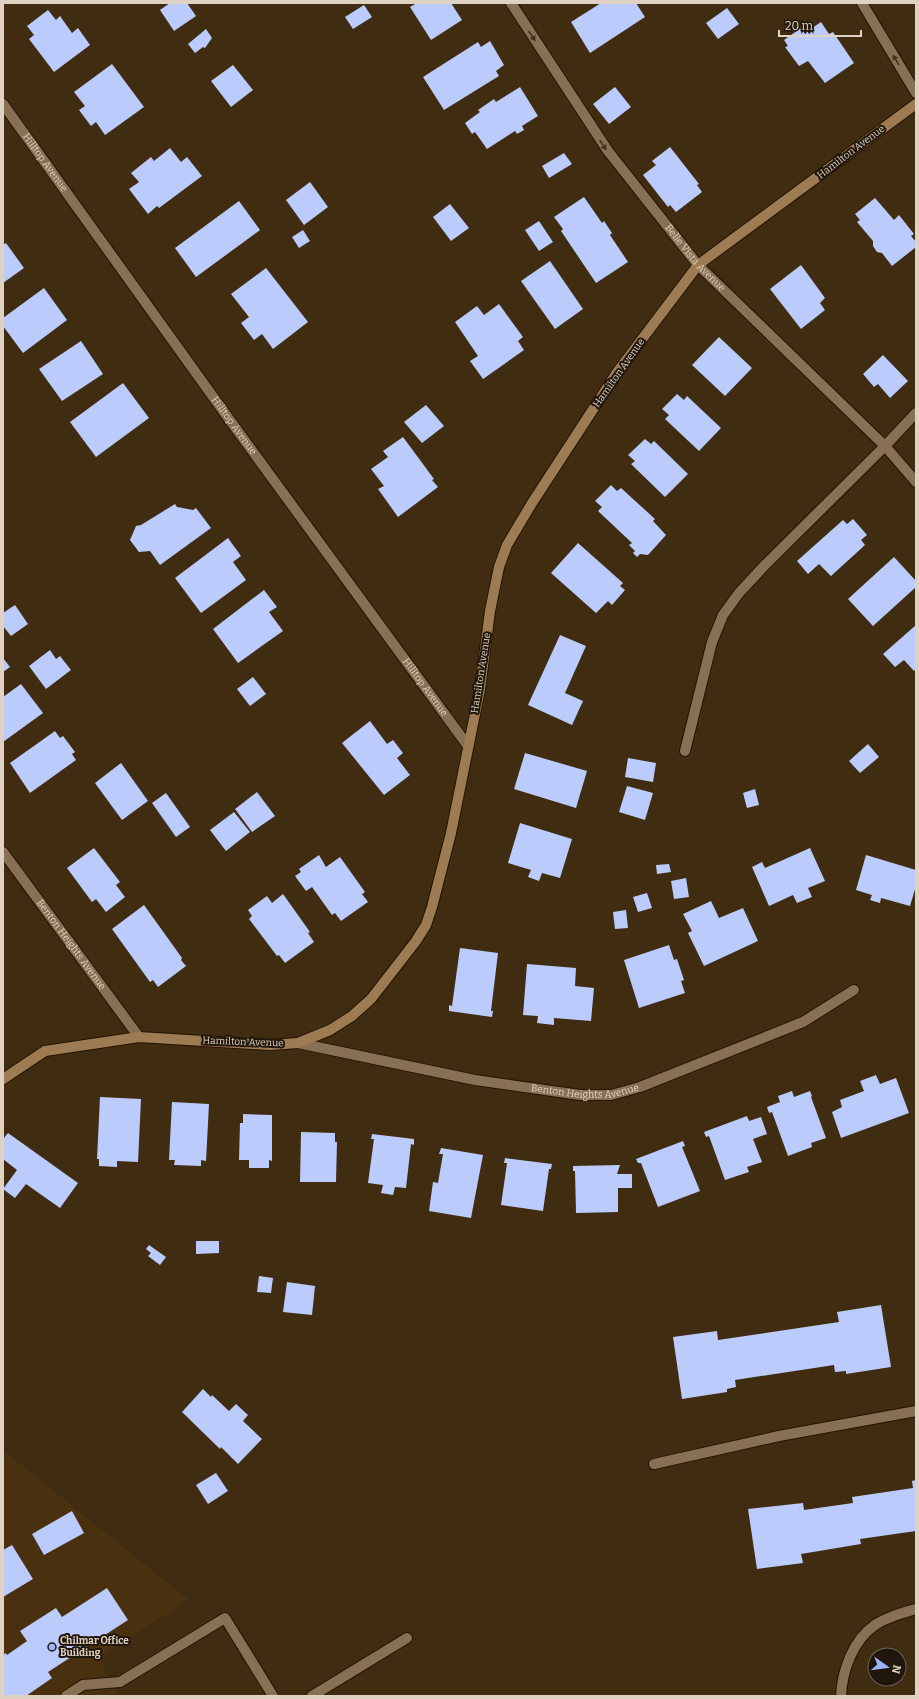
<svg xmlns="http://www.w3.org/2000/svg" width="919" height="1699" font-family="Bitter,serif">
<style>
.built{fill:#49300f}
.building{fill:#bbccfc}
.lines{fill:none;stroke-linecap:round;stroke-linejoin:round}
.lane-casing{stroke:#261300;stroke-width:12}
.street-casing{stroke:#261300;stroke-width:12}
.secondary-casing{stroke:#261300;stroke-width:12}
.lane{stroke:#887055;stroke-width:10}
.street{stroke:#887055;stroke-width:10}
.secondary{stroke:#9e7c53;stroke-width:10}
.oneway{fill:#3f3121}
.poi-dot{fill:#9cb4fd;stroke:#20160b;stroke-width:1.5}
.labels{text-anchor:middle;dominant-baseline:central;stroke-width:4;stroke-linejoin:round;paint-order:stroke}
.street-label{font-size:10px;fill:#dfd2c3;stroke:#20160b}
.poi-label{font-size:10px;font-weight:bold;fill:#dfd2c3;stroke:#20160b;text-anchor:start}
</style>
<rect width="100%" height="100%" fill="#402c11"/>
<path class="built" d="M3,1450L189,1600L98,1657L118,1696H3Z"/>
<g class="building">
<path d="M170,3H187L196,16L174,31L160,10Z"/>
<path d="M417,3H451L462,20L431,40L410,7Z"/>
<path d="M601,3H636L645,17L590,53L571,22Z"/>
<path d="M364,5L372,17L353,29L345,17Z"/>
<path d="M727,8L739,24L718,39L706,23Z"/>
<path d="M48,10L56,20L60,16L72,33L78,28L90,45L54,72L29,39L34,35L27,26Z"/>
<path d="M821,22L829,34L833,32L854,63L825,83L808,61L799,66L785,47L788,46L784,40L801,28L805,33Z"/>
<path d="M206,29L212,38L205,48L203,47L195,53L188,44Z"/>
<path d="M490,41L504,65L496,71L499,76L444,110L423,77L478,42L481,47Z"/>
<path d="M112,64L144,107L105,135L96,122L91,126L79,110L85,106L74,92Z"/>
<path d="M233,65L253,90L231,107L211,81Z"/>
<path d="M520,87L538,116L522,126L524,130L517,134L515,131L487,149L475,132L472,134L465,123L480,112L478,110L494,99L496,102Z"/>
<path d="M615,87L631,107L609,124L593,104Z"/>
<path d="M670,147L699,184L697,185L702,192L676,212L670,205L668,207L643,175L656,165L652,161Z"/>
<path d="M170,148L181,162L187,157L202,176L159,208L157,206L148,214L129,189L139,182L131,173L151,157L154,161Z"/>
<path d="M564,153L572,164L549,178L542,166Z"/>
<path d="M310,182L328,207L304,225L286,200Z"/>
<path d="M584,197L602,223L604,221L612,233L610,235L628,262L596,283L561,231L563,229L554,217Z"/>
<path d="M875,198L894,220L899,215L914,234L911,236L916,242V247L892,266L882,253L877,252L873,246V241L857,222L860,220L855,214Z"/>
<path d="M239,201L260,230L196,277L175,248Z"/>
<path d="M450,204L469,228L451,241L433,217Z"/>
<path d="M539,221L553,242L539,251L525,230Z"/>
<path d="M303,230L310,241L299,248L292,237Z"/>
<path d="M6,243L24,268L3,283V245Z"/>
<path d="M550,261L583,309L555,329L521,281Z"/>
<path d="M801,265L825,298L820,303L825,310L801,329L770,289Z"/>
<path d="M266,268L308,322L273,349L262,334L254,340L241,323L249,317L231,294Z"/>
<path d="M44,288L67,320L23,353L3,326V318Z"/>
<path d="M499,304L523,337L518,341L524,350L483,379L470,361L478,356L455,322L477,306L484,315Z"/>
<path d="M719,337L752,368L725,396L692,365Z"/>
<path d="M81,341L103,374L62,401L39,369Z"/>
<path d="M883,355L908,381L890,398L878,384L874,387L863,374Z"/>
<path d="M123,383L149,418L96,457L70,422Z"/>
<path d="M677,394L684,400L687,396L721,428L699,451L665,419L669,415L662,409Z"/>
<path d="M426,405L444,426L422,443L404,422Z"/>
<path d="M403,437L434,479L432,480L438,487L398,517L378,489L384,486L371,469L388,457L383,451Z"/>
<path d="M645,439L651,444L654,441L688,474L665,497L631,464L635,461L628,455Z"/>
<path d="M611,485L617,491L621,488L655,519L653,521L666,535L648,555L640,554L637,557L633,553L635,551L629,545L632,543L598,511L602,507L595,501Z"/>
<path d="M175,504L177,507L193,510L196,508L211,528L160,565L150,551L139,552L130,540L136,526L141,525Z"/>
<path d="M853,519L867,535L861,540L865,545L831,576L819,564L808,574L797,561L843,520L847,524Z"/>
<path d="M228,538L241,556L233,562L246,580L201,613L175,578Z"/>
<path d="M578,543L623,583L620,586L625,590L612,605L608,601L596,613L551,573Z"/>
<path d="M894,557L916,581V587L873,626L848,599Z"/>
<path d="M264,590L277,607L269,612L283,631L238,663L213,629Z"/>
<path d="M15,605L28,624L11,636L3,626V613Z"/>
<path d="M916,625V669L914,671L904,660L895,667L883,654Z"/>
<path d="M560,635L586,646L565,693L583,701L572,725L528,705Z"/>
<path d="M50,650L56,659L60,656L71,670L46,689L29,666Z"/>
<path d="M3,658L10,667L3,672Z"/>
<path d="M253,677L266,694L250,706L237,689Z"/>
<path d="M21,684L43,713L3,742V697Z"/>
<path d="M370,721L387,744L393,740L403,753L397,758L410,775L384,795L342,743Z"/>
<path d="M55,731L60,738L63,736L75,752L72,754L76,760L30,793L10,763Z"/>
<path d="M868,744L879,757L860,773L849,761Z"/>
<path d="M525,753L587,771L576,808L514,789Z"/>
<path d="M628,758L656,763L653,782L625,777Z"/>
<path d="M121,763L148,801L122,820L95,783Z"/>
<path d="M627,786L653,793L645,820L619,812Z"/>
<path d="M755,789L759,805L747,808L743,793Z"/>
<path d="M257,792L275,816L252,832L235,809Z"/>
<path d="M166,793L190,827L176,837L152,803Z"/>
<path d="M234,812L250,832L226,851L210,830Z"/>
<path d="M520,823L572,839L560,878L542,873L539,881L528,877L531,870L508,863Z"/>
<path d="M94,848L120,882L116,885L125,897L106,912L96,899L92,902L67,868Z"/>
<path d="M810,848L825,881L808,888L812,897L797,903L793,895L769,906L752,867L762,862L765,868Z"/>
<path d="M319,855L326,867L340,857L365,892L362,894L368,902L341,921L335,913L332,915L312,887L306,891L295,876L301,872L299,869Z"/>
<path d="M866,855L916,870V886L910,906L881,898L880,903L870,900L872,895L856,890Z"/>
<path d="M669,864L671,872L657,874L656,865Z"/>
<path d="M686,878L689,897L674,899L671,881Z"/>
<path d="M647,893L652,908L638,912L633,897Z"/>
<path d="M283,894L310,932L308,933L314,942L285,963L279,955L277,956L249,919L252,916L248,910L267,896L272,903Z"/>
<path d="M711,901L719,918L743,908L758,941L704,966L688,933L692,931L683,914Z"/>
<path d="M144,905L182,958L181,960L186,966L158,987L153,980L150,982L112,929Z"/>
<path d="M626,910L628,928L615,929L613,912Z"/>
<path d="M669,945L674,960L677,959L684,980L681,981L685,993L639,1008L624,960Z"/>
<path d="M460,948L498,953L491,1011H493L492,1017L449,1011V1005L452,1006Z"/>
<path d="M527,964L576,968L575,986L594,988L591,1021L554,1018V1025L537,1023L538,1016L523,1015Z"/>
<path d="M876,1075L880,1084L896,1078L909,1113L841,1138L832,1112L842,1107L840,1100L864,1091L860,1081Z"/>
<path d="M792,1091L794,1097L810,1091L812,1096L811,1097L826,1138L811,1143L812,1147L788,1156L772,1112L769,1113L767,1107L780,1102L778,1096Z"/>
<path d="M100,1097L141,1099L138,1162L117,1161V1167L99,1166V1159H97Z"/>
<path d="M172,1102L209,1104L206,1161L201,1160V1166L174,1165L175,1160H169Z"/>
<path d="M243,1114L272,1115V1161L269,1160V1168H249V1160H239L240,1123H243Z"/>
<path d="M747,1116L749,1121L761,1117L767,1134L753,1139L762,1162L747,1167L749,1172L725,1180L709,1136L706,1137L704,1132Z"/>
<path d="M301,1132L335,1133V1142H337L336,1182H300Z"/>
<path d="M8,1133L78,1183L60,1208L26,1184L15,1198L3,1189L17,1170L3,1159V1139Z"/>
<path d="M372,1134L414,1139V1145L411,1144L406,1188L395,1187L393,1195L381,1193L383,1185L368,1183L374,1139H371Z"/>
<path d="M683,1141L685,1146L682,1147L700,1191L658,1207L641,1163H638L636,1159Z"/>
<path d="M441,1148L483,1155L471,1218L429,1211L433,1182L438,1183L443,1154H439Z"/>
<path d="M505,1158L552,1164L551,1169H549L543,1211L501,1205L507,1163H504Z"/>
<path d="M620,1165L617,1174H632V1188H618V1212L576,1213L575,1171H573V1166Z"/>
<path d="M196,1241H219V1253L196,1254Z"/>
<path d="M149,1245L166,1257L160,1265L148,1256L151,1253L146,1249Z"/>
<path d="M259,1276L273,1278L271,1293L257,1292Z"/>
<path d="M287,1282L315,1286L312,1315L283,1312Z"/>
<path d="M881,1305L891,1367L846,1374V1371L835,1372L834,1365L735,1380L736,1387L727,1389V1392L682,1399L673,1337L717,1331L718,1340L839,1322L837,1312Z"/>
<path d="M203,1389L211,1397L212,1395L229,1411L236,1404L248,1415L243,1421L262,1439L238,1464L221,1447L220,1449L182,1412Z"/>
<path d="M216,1473L228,1491L208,1504L196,1485Z"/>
<path d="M916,1480V1531L860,1539L861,1544L801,1554L803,1563L757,1569L748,1509L803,1503L804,1510L853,1503L852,1497L913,1488L912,1481Z"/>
<path d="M72,1511L84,1533L44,1555L32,1534Z"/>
<path d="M12,1545L33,1579L3,1597V1550Z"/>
<path d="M107,1588L128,1620L48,1672L52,1678L26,1696H3V1655L6,1653L7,1655L27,1641L20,1631L56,1608L62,1617Z"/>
</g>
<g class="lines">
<g class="lane-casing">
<g id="lane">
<path d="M685,751L712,642L723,615L739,593L765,565L885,446L916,413"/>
<path d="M654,1464L779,1436L916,1411"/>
<path d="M66,1696L83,1685L120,1682L225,1618L273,1696"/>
<path d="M312,1696L407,1638"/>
<path d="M841,1696C842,1671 853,1640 875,1625C887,1617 902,1613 916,1609"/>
</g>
</g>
<g class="street-casing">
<g id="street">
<path id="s1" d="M511,3L608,151L698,265L885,446L916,482"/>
<path d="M862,3L916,93"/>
<path id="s2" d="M3,104L229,419L468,746"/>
<path id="s3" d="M3,852L139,1037"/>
<path id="s4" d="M298,1043L475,1080L580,1095H611L640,1087L803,1022L854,990"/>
</g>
</g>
<g class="secondary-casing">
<path id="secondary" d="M3,1079L45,1051L139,1037L270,1045L298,1043L330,1030L352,1016L371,999L416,941L426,925L432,907L451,833L480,689L490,611L499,567L507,545L532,503L618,371L698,265L916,104"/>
</g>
<use href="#lane" class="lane"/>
<use href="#street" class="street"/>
<use href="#secondary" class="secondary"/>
</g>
<defs><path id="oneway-solid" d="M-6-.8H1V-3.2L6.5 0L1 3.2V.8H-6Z"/></defs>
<g class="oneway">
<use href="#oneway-solid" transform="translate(532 36) rotate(57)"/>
<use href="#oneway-solid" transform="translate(896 60) rotate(-121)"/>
<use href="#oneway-solid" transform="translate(603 145) rotate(57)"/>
</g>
<circle class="poi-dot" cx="52" cy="1647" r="4"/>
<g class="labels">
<g class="street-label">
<text transform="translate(851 152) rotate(-37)">Hamilton Avenue</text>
<text stroke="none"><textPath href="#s2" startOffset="72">Hilltop Avenue</textPath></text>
<text stroke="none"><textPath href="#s1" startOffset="315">Belle Vista Avenue</textPath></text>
<text transform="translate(619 373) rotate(-55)">Hamilton Avenue</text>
<text stroke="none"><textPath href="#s2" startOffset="396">Hilltop Avenue</textPath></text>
<text transform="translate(481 673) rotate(-81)">Hamilton Avenue</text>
<text stroke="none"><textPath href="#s2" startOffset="720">Hilltop Avenue</textPath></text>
<text stroke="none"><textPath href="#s3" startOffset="115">Benton Heights Avenue</textPath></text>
<text transform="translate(243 1042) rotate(2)">Hamilton Avenue</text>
<text stroke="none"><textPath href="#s4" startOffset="292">Benton Heights Avenue</textPath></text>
</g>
<g class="poi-label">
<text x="60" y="1641">Chilmar Office<tspan x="60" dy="12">Building</tspan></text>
</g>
</g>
<rect width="919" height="1699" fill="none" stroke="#dfd2c3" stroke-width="8"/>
<g transform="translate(887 1667) rotate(104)"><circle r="19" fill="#20160b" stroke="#6c6155"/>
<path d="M0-3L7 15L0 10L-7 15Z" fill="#9cb4fd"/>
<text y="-6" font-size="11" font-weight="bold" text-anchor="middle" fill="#dfd2c3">N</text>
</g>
<path d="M779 30v6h82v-6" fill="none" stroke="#dfd2c3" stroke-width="2"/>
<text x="785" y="30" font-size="12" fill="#dfd2c3" stroke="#20160b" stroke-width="3" paint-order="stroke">20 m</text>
</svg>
